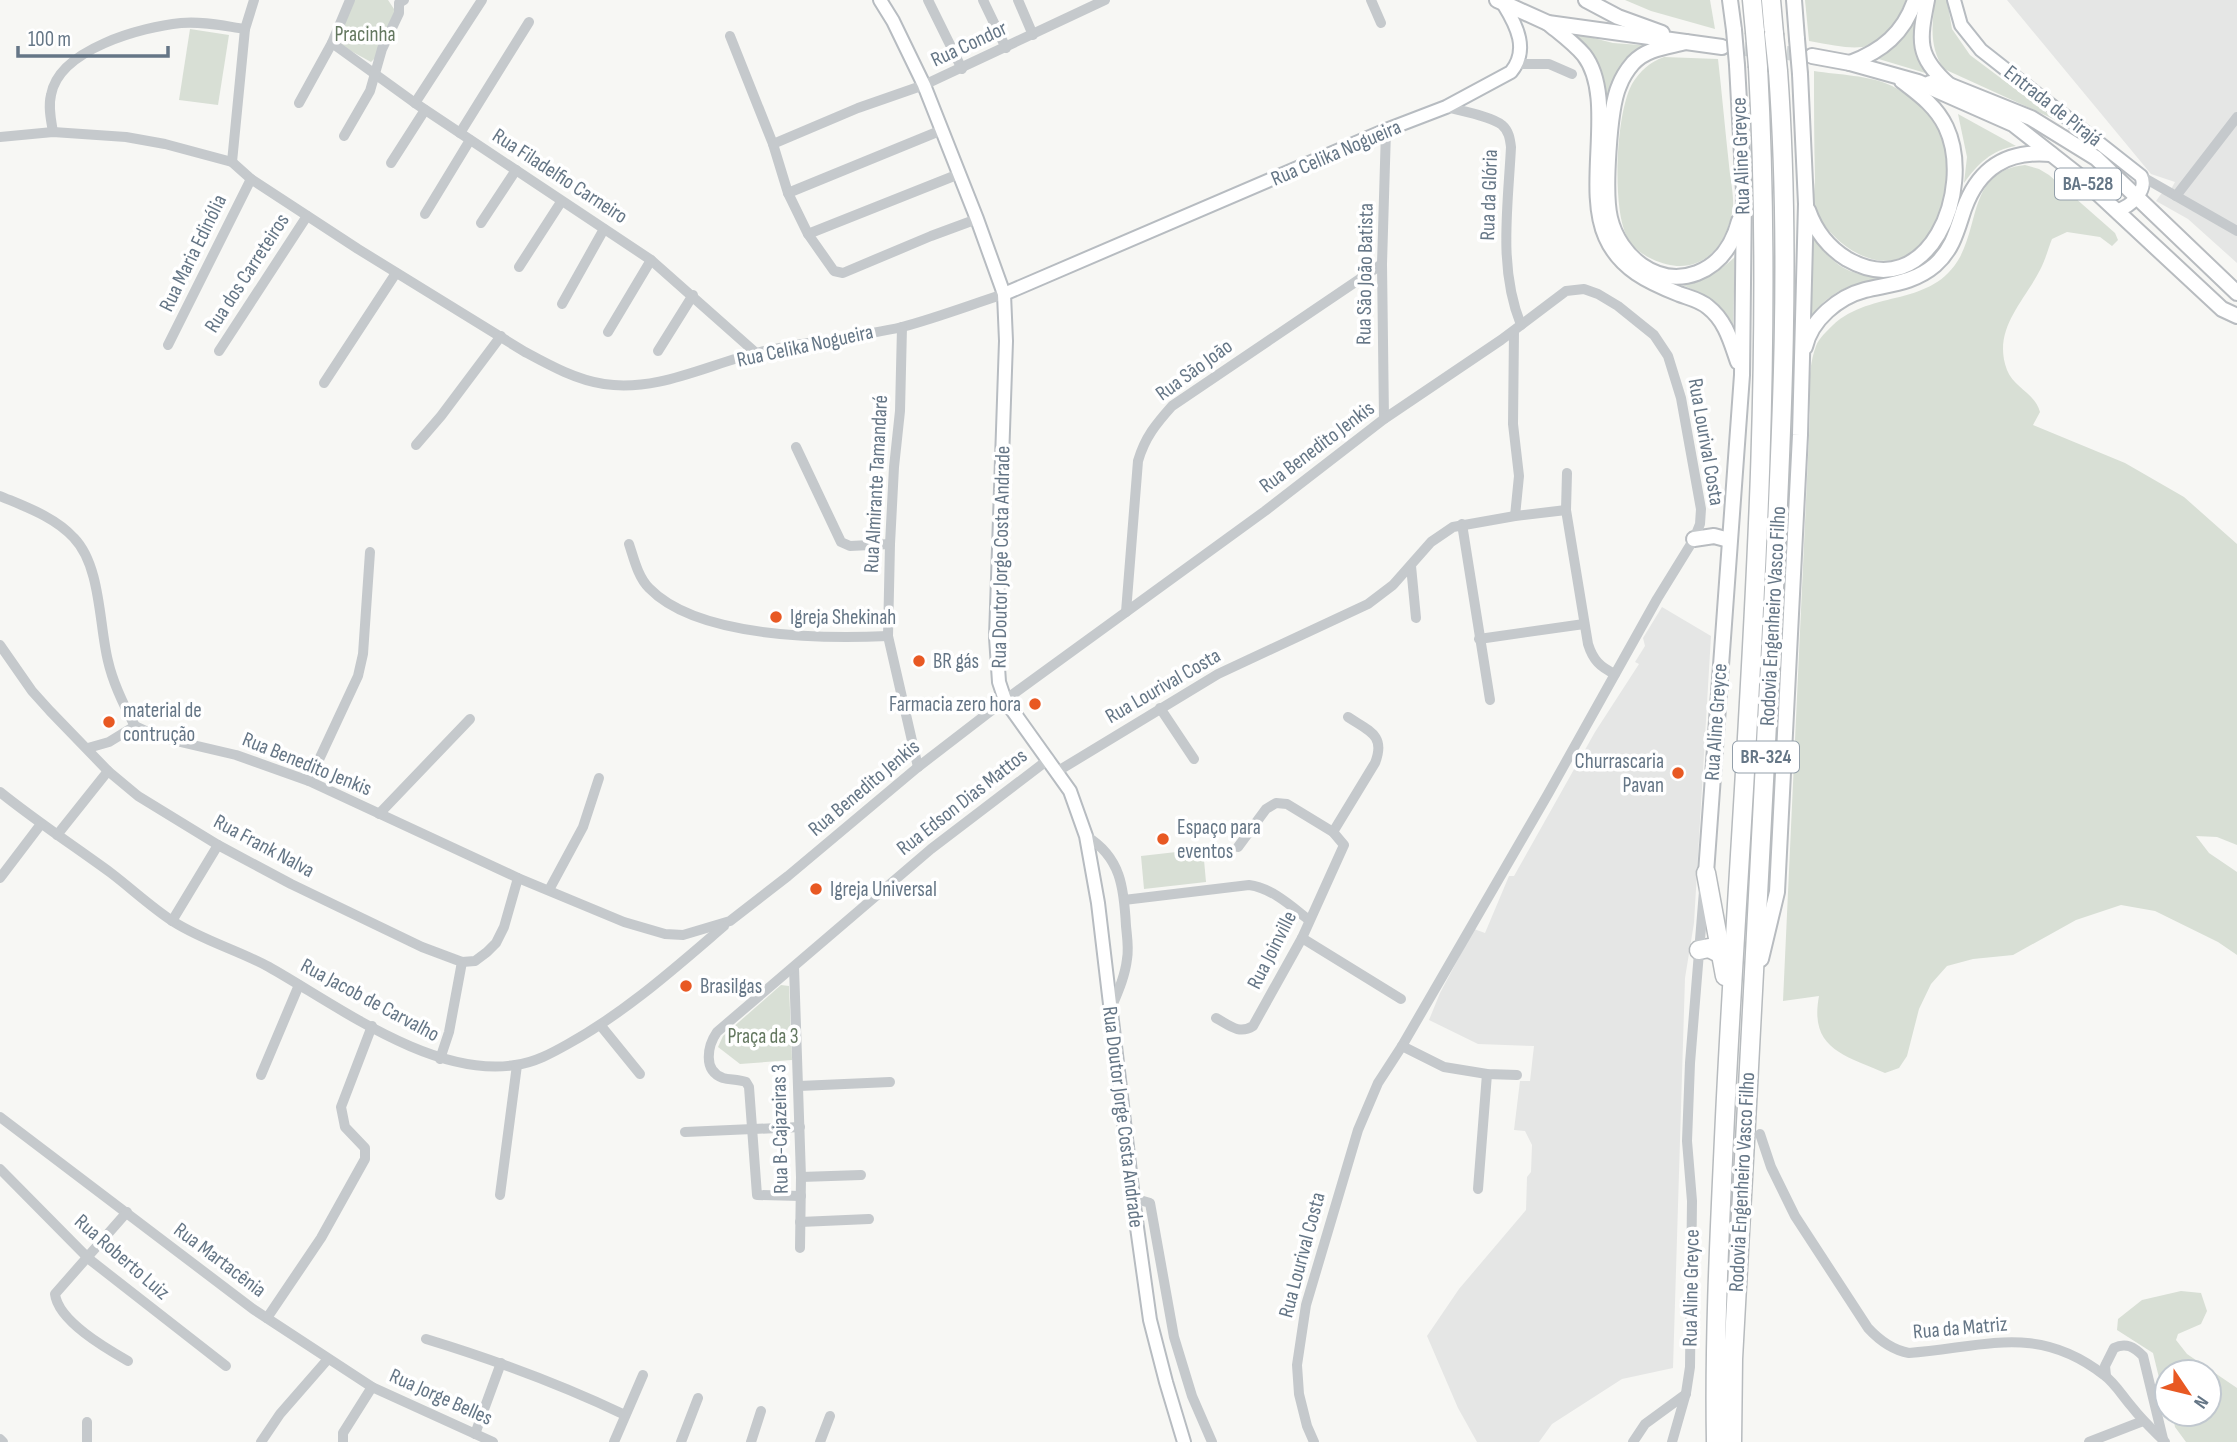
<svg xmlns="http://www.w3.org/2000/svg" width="2237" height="1442" font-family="'Sofia Sans Condensed',sans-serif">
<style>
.built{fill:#e5e6e5}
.green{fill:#d8dfd5}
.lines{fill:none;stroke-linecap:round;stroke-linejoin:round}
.primary-tunnel{stroke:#d2d7d8;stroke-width:14;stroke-dasharray:14 7;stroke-linecap:butt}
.secondary-casing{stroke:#b7bcc1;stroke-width:16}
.primary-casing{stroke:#b8bcc0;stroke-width:18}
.highway-casing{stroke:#b7bbbe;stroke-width:21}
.street{stroke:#c5c9cc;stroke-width:10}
.secondary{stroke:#fff;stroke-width:12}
.primary{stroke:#fff;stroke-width:14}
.highway{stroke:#fff;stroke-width:18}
.primary-bridge-casing{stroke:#b8bcc0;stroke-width:18;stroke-linecap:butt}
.highway-bridge-casing{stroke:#b7bbbe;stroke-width:21;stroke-linecap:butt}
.primary-bridge{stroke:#fff;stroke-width:14}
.highway-bridge{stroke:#fff;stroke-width:18}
.poi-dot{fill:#e85923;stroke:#fff;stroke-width:2.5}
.labels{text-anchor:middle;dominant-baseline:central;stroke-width:7;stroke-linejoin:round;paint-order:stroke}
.shield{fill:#fff;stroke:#939faa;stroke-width:2}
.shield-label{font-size:19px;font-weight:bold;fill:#657686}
.park-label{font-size:21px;fill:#647860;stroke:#fff}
.street-label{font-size:21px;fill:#657686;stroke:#fff}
.poi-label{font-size:21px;fill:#657686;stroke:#fff;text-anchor:start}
</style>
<rect width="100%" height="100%" fill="#f7f7f4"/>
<g class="built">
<path d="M2007,0H2237V263L2188,219L2156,201L2161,194L2170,191L2175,182L2151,174Z"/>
<path d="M1662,607L1711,636L1694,923L1685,978L1673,1368L1622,1379L1552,1424L1539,1442H1477L1458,1408L1427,1336L1459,1289L1526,1210L1527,1177L1531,1172L1532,1145L1525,1131L1514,1130L1520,1081H1530L1534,1046L1478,1044L1429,1020L1440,993L1474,929L1485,933L1509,876H1514L1595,732L1639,664L1635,662L1645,646L1643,638Z"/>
</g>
<g class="green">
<path d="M346,0H388L394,9V15L376,57L371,62L342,46C339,30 349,20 346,0Z"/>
<path d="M1625,0H1710L1715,29L1651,11Z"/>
<path d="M1805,0H1906C1881,57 1864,51 1809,41Z"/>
<path d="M1921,0L1932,75L1872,57C1903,47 1908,28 1921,0Z"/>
<path d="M1935,0H1947L1952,29L1970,55L2058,121L1944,69C1929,48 1932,25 1935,0Z"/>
<path d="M190,29L229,35L218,105L179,100Z"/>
<path d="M1574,33L1613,43L1654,46C1614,77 1612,72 1607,124C1605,82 1604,65 1574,33Z"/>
<path d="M1664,57L1718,59C1722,94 1725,129 1729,165C1730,178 1734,194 1733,207C1727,251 1696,280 1652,259C1641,254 1631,246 1626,235C1612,204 1616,113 1632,84C1640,71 1650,62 1664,57Z"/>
<path d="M1814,71C1839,75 1869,75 1892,86C1912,96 1936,116 1944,138C1962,192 1925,291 1855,252C1840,244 1822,226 1816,210C1812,202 1815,187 1815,178C1814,143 1814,107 1814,71Z"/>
<path d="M1958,114L2016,146C1991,150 1978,164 1964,183L1967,157Z"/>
<path d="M2025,165L2039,169L2049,175L2115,233L2118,240L2112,246L2100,237L2067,232L2052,239C2048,249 2045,261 2040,270C2023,303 1992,330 2007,370C2014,388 2035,393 2040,412L2033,425L2125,463L2184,497L2237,544V845L2217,837L2196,836L2209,853L2237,872V955L2218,942L2155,911L2121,905L2076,920L2013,955L1973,959L1947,966L1931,984L1919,1009L1907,1056L1899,1068L1885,1073C1844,1055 1809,1049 1819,996L1783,1001L1810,414C1809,391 1808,368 1816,346C1819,338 1827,331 1833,325C1872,289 1932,308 1960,257C1980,220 1970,171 2025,165Z"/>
<path d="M1812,237C1839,271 1850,276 1893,277C1854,283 1828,288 1807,324Z"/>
<path d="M1735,257L1733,326C1714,299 1700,291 1669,280C1698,285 1714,276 1735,257Z"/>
<path d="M1203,849L1206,882L1144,889L1141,856Z"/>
<path d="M781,985L789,986L792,1060L740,1064L718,1047L723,1036Z"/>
<path d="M2181,1291L2201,1293L2207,1311L2201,1324L2178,1334L2176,1340L2187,1354L2237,1388V1442H2186L2175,1427L2172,1414H2209V1372H2167V1398L2161,1386L2153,1353L2117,1330L2118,1319L2142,1300Z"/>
</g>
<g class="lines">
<path class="primary-tunnel" d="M1724,47L1808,55"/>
<g class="secondary-casing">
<g id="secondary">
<path d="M880,0L893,21L924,85L977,219L1004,294L1006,341L996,637L999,682L1005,700L1070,791L1086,836L1098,903L1134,1206L1150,1320L1166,1382L1184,1442"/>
<path d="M1954,0L1961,25L1981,50L2141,176C2148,190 2131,207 2117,210"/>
<path d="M1004,294L1386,130L1446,107L1511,72C1529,50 1517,26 1504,5"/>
</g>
</g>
<g class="primary-casing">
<g id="primary">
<path d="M1497,0L1548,23L1722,47"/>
<path d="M1586,0L1618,17L1662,33"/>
<path d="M1730,0L1734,30"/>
<path d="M1794,0L1797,39"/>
<path d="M1927,0C1919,41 1916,56 1949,85"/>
<path d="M1548,23C1560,33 1574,43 1584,55C1617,98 1583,186 1606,237C1620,269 1649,282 1679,294C1690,298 1700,300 1708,307C1726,321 1731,342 1738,362"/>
<path d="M1686,42C1667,47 1647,48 1633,63C1627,70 1622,78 1619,86C1609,109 1604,193 1610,218C1619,256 1657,288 1697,273C1720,264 1733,244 1739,221"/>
<path d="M1812,56L1850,63L1918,82L2013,124L2078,175L2222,309L2237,316"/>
<path d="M1850,63C1882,51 1904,33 1915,0"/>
<path d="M1930,83L1949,85L2031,118L2096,158L2237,293"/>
<path d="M1808,210C1815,230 1829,248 1847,259C1929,306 1975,189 1946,127C1936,106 1919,94 1902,81"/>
<path d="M1805,347C1811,320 1838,297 1865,290C1890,284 1914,283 1935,265C1953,249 1957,230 1964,209C1979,167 2008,150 2051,154"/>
<path d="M1694,539L1714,536L1729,540"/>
<path d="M1706,873L1742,375L1744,192L1737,65"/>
<path d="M1761,959L1777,892L1800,435L1806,204L1800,74"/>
</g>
</g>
<g class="highway-casing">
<g id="highway">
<path d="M1752,0L1755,32"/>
<path d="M1771,0L1774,34"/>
<path d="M1706,873L1725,976"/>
<path d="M1699,950L1709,948L1721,954"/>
<path d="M1716,1442C1714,1334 1720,1225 1725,1117C1742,768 1777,417 1758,67"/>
<path d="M1732,1442L1733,1359C1746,1109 1762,859 1773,609C1782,429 1791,250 1778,71"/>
</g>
</g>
<g class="street">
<path d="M928,0L962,69"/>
<path d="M983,0L1006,48"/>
<path d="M1018,0L1033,35"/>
<path d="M1371,0L1381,23"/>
<path d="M730,36L773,144L788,193L808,234L834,271L843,273L931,236L977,219"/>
<path d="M332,43L415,103L651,260L756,353"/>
<path d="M1518,64H1549L1572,74"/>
<path d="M299,103L332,43L350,0"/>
<path d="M415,103L482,0"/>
<path d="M1446,107C1461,111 1491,116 1502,125C1509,131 1510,139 1511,147C1508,207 1498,268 1521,325"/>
<path d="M53,132C51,120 48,107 51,95C59,49 142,27 181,23C202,21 224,26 245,29"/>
<path d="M460,133L529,22"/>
<path d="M344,136L370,91L382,49L399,13V3L404,0"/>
<path d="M0,137L53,132L126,137L165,144L232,162L251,179L358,249L525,352C549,365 576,380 604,384C659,392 708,364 760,352C807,341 855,338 902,327C936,318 970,305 1004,294"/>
<path d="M773,144L858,108L924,85L1105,0"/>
<path d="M232,162L245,29L254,0"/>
<path d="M391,163L425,110"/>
<path d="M2141,176L2237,231"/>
<path d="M788,193L942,130"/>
<path d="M2176,196L2237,117"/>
<path d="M425,214L470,140"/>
<path d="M481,223L516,170"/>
<path d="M808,234L959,174"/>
<path d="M519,267L561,202"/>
<path d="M562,304L604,229"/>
<path d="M902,327L900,411L894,467L890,544L888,636L918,767"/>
<path d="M1514,331L1513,424L1519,476L1515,516"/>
<path d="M608,332L651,260"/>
<path d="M168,345L251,179"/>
<path d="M219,351L307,216"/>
<path d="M658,351L693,295"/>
<path d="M324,383L396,273"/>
<path d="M1384,419L1382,264L1386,130"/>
<path d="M416,445L441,416L501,336"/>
<path d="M796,447L841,542L850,546L890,544"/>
<path d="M1567,473L1566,510L1588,644C1593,660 1600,667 1615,674"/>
<path d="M0,496C26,507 55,517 74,538C101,566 99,625 108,661C113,683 124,706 135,726L159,737L236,755L309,781L518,878L624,922L665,934L683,935L730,921L788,876L918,767L1005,700L1265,511L1384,419L1501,340L1566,291L1584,289L1598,294L1618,306L1654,335L1668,356L1681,398L1701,509L1700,524L1694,539L1657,599L1548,794L1402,1046L1378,1083L1358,1130L1306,1305L1297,1365L1299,1394L1307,1426L1314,1442"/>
<path d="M1462,524L1490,700"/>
<path d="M629,544C634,559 638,577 649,588C697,638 823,639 888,636"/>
<path d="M1411,566L1416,618"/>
<path d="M1126,612L1138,461C1145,437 1156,424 1172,406L1382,264"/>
<path d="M1479,639L1584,624"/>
<path d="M0,645L32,691L50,711L108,771L138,796L218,845L291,884L422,947L462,962L475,961L487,952L496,943L504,927L518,878"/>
<path d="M1160,708L1194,759"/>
<path d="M88,748L109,742L135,726"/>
<path d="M1058,771L1218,674L1368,604L1393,585L1431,542L1453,527L1515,516L1566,510"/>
<path d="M309,781L358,676L363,654L370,552"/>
<path d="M0,792C36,821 74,846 111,873C132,889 152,908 174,922C204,941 238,950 269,967C338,1006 433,1078 515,1065C534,1063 552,1053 568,1044C626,1012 675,968 724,926"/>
<path d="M379,814L470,719"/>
<path d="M1333,832L1375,763C1386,735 1369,731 1348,717"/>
<path d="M57,835L108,771"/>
<path d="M1086,836C1121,857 1124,888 1126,926C1127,937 1129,948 1127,959C1125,977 1117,994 1110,1011"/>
<path d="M0,878L41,824"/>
<path d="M549,890L583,827L599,778"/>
<path d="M1124,900L1249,885C1272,888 1291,906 1309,920"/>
<path d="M172,921L218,845"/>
<path d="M1302,938L1401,999"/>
<path d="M794,967L801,1177L800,1248"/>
<path d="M1216,1018C1229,1025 1239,1035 1253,1026L1302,938L1344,845L1333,832L1287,804L1276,803L1266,809L1238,847"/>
<path d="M601,1026L640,1074"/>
<path d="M1402,1046L1444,1067L1487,1074L1517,1075"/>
<path d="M440,1059L449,1032L462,962"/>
<path d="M261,1075L299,985"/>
<path d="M799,1086L890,1082"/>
<path d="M0,1117L253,1309L372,1387L493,1442"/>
<path d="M685,1132L800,1127"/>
<path d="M1760,1134L1771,1167L1795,1216L1868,1328C1880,1341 1892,1350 1909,1353C1986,1347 2037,1323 2104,1375C2115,1383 2123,1397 2132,1407C2142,1420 2154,1431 2165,1442"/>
<path d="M0,1169L89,1259L226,1366"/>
<path d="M801,1177L861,1175"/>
<path d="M1478,1189L1487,1074"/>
<path d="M500,1195L517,1065"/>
<path d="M801,1196L757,1195L749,1087L746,1082C738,1079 730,1080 723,1078C702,1070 708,1045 717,1032L931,849L1049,759"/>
<path d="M1133,1198L1150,1203L1174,1337L1192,1396L1212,1442"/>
<path d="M127,1212L55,1294C58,1321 107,1349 128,1361"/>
<path d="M800,1222L869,1219"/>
<path d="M267,1318L321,1238L365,1159V1148L345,1127L341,1107L372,1026"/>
<path d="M426,1339C495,1360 560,1384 625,1415"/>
<path d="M2106,1376L2105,1366L2114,1348C2126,1342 2134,1347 2143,1356L2163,1439"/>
<path d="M475,1434L501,1363"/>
<path d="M0,1439L3,1442"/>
<path d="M87,1442V1422"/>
<path d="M261,1442L280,1414L328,1359"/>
<path d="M343,1442V1433L372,1387"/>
<path d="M614,1442L643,1375"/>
<path d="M681,1442L698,1398"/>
<path d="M751,1442L761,1411"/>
<path d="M820,1442L830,1416"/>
<path d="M1633,1442L1645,1424L1686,1394"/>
<path d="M1672,1442L1686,1393L1690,1367L1692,1201L1687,1141L1690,1063L1704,891"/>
<path d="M2089,1442L2143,1421"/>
</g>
<use href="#secondary" class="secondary"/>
<use href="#primary" class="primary"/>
<use href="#highway" class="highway"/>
<g class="primary-bridge-casing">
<g id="primary-bridge">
<path d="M1734,30L1737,65"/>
<path d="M1797,39L1800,74"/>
</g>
</g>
<g class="highway-bridge-casing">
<g id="highway-bridge">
<path d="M1755,32L1758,67"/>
<path d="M1774,34L1778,71"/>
</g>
</g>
<use href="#primary-bridge" class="primary-bridge"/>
<use href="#highway-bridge" class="highway-bridge"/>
</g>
<g class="poi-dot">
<circle cx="776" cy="617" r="7"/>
<circle cx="919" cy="661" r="7"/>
<circle cx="1035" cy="704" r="7"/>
<circle cx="109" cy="722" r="7"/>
<circle cx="1678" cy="773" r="7"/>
<circle cx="1163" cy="839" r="7"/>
<circle cx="816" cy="889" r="7"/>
<circle cx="686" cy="986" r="7"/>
</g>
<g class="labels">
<g class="shield">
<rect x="2055" y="168.5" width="66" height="31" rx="5"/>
<rect x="1733" y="741.5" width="66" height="31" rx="5"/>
</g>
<g class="shield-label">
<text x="2088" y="184">BA-528</text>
<text x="1766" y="757">BR-324</text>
</g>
<g class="park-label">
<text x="365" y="34">Pracinha</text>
<text x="763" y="1036">Praça da 3</text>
</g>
<g class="street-label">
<text transform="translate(969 44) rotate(-25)">Rua Condor</text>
<text transform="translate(2053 106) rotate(38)">Entrada de Pirajá</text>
<text transform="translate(1336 153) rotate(-23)">Rua Celika Nogueira</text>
<text transform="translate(1741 156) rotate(-92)">Rua Aline Greyce</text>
<text transform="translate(560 176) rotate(33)">Rua Filadelfio Carneiro</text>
<text transform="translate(1489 195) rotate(-88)">Rua da Glória</text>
<text transform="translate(193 253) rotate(-64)">Rua Maria Edinólia</text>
<text transform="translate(247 273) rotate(-57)">Rua dos Carreteiros</text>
<text transform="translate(1365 274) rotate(-89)">Rua São João Batista</text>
<text transform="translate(805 346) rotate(-12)">Rua Celika Nogueira</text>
<text transform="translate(1194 370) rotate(-36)">Rua São João</text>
<text transform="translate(1706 442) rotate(80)">Rua Lourival Costa</text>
<text transform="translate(1317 447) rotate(-37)">Rua Benedito Jenkis</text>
<text transform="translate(876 484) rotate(-87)">Rua Almirante Tamandaré</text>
<text transform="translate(1001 557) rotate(-89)">Rua Doutor Jorge Costa Andrade</text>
<text transform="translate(1773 616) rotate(-87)">Rodovia Engenheiro Vasco Filho</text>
<text transform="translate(1163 686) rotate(-30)">Rua Lourival Costa</text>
<text transform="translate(1716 722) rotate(-86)">Rua Aline Greyce</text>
<text transform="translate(307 764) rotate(22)">Rua Benedito Jenkis</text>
<text transform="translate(864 788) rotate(-40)">Rua Benedito Jenkis</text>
<text transform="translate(962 802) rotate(-38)">Rua Edson Dias Mattos</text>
<text transform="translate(264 846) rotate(28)">Rua Frank Nalva</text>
<text transform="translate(1272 950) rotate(-63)">Rua Joinville</text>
<text transform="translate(370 1000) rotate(28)">Rua Jacob de Carvalho</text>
<text transform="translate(1123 1117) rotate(83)">Rua Doutor Jorge Costa Andrade</text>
<text transform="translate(780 1129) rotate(-91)">Rua B-Cajazeiras 3</text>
<text transform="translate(1742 1182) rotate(-87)">Rodovia Engenheiro Vasco Filho</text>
<text transform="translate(1302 1255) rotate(-75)">Rua Lourival Costa</text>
<text transform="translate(122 1257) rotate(41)">Rua Roberto Luiz</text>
<text transform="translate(220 1260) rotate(37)">Rua Martacênia</text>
<text transform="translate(1691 1288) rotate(-89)">Rua Aline Greyce</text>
<text transform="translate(1960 1328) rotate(-5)">Rua da Matriz</text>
<text transform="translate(441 1397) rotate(24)">Rua Jorge Belles</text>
</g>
<g class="poi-label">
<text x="790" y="617">Igreja Shekinah</text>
<text x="933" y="661">BR gás</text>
<text x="1021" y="704" text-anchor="end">Farmacia zero hora</text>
<text x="123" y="710">material de<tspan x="123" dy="24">contrução</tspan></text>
<text x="1664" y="761" text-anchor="end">Churrascaria<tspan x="1664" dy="24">Pavan</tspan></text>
<text x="1177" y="827">Espaço para<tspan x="1177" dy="24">eventos</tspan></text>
<text x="830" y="889">Igreja Universal</text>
<text x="700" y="986">Brasilgas</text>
</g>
</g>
<g transform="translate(2188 1393) rotate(125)"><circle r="33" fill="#ffffff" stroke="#c1c8cf" stroke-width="2"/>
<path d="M0-5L12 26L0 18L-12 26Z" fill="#e85923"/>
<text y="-10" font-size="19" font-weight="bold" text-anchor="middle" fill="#657686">N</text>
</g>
<path d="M18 46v10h150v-10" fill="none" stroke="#657686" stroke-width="3.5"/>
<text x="28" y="46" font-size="21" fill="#657686" stroke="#ffffff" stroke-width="5" paint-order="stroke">100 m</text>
</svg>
